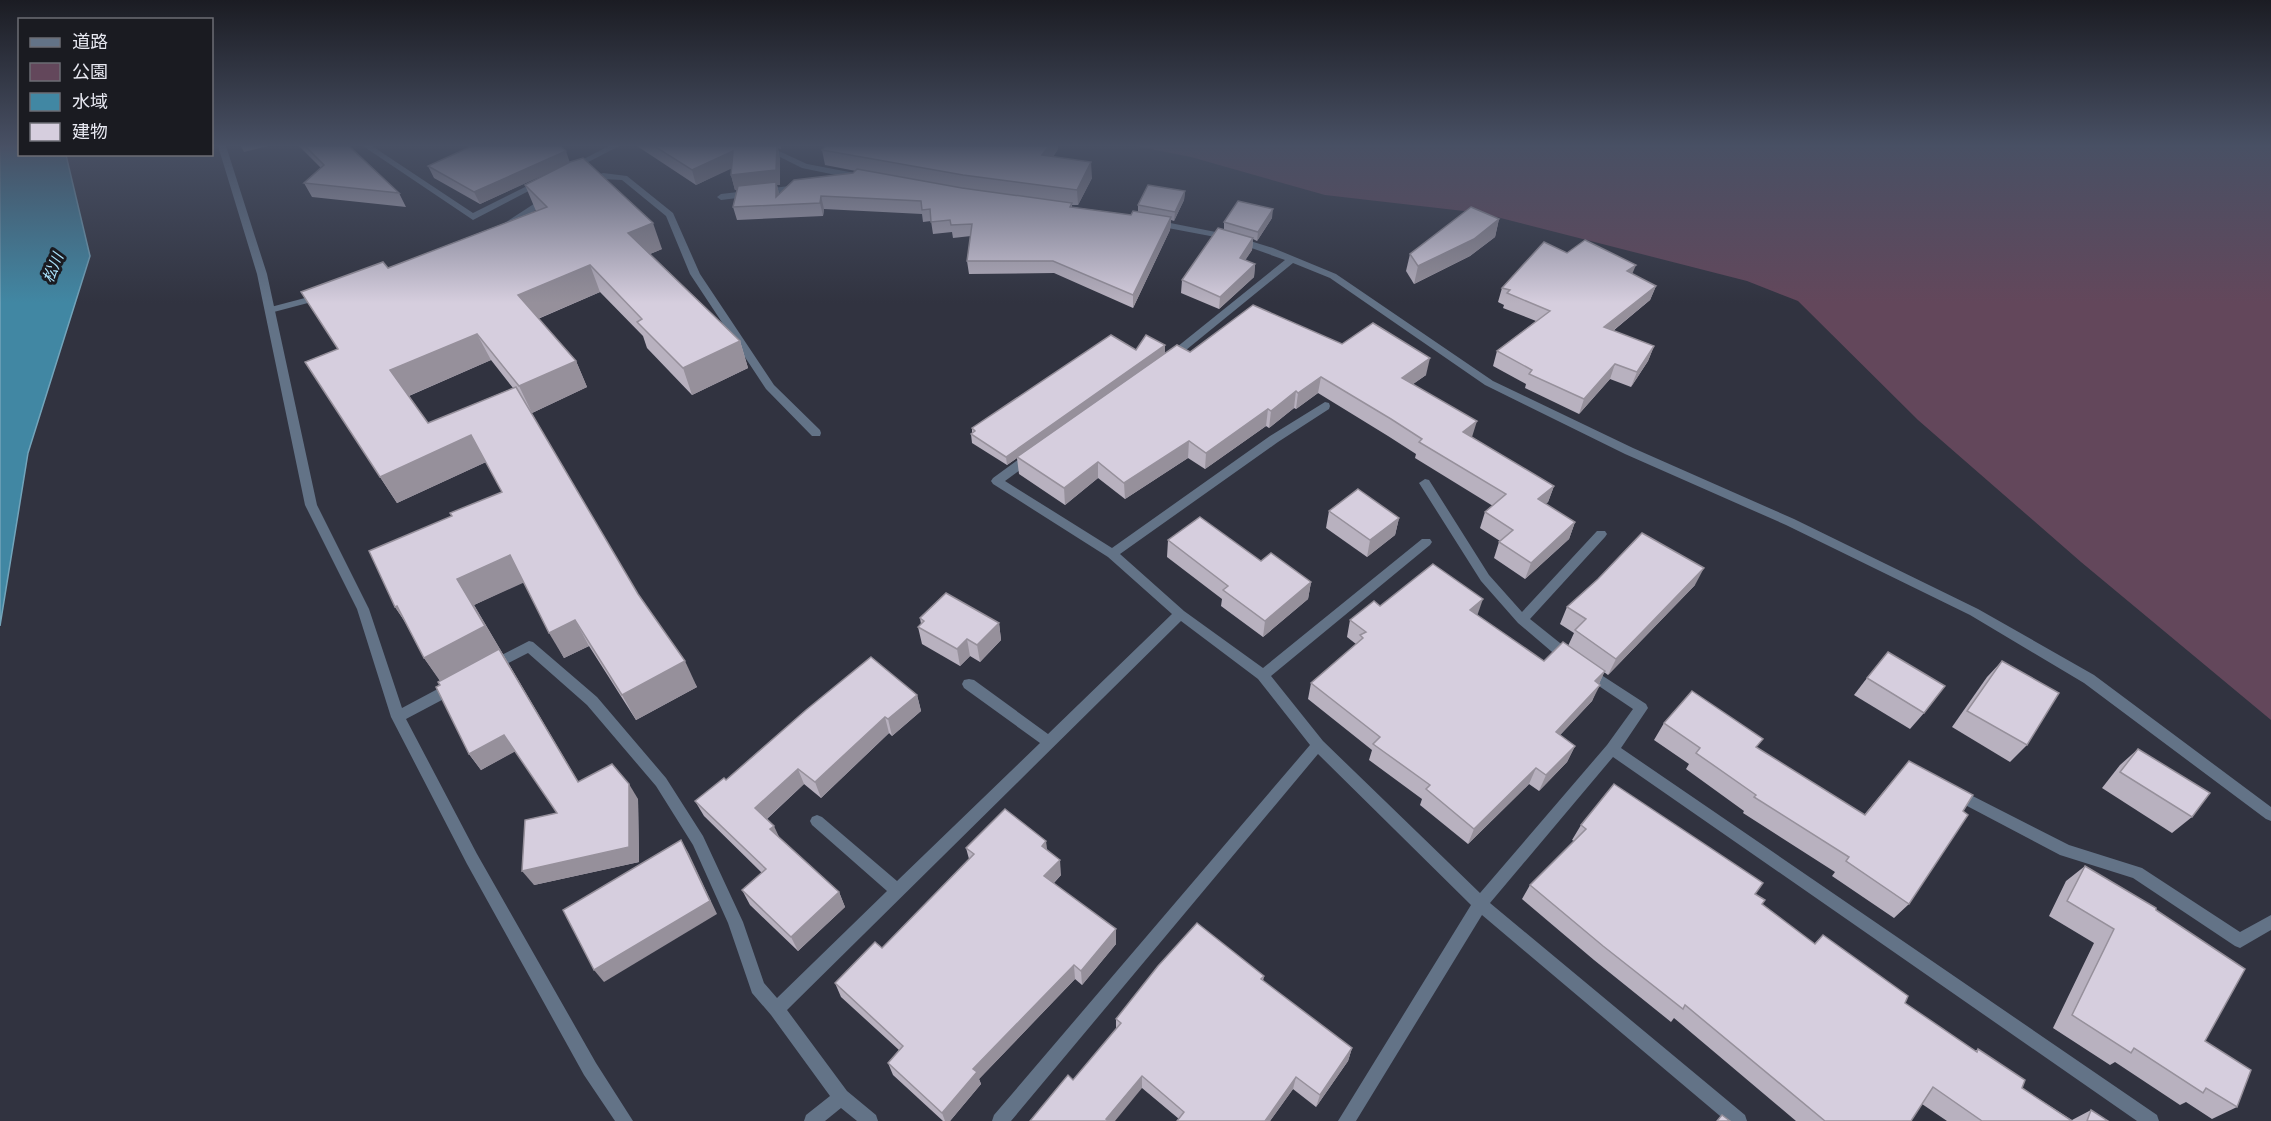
<svg xmlns="http://www.w3.org/2000/svg" width="2271" height="1121" font-family="'DejaVu Sans','Noto Sans JP',sans-serif">
<style>
.green{fill:#63475b}
.water{fill:#4187a3;stroke:#73a4ba;stroke-width:1.5}
.lines{fill:none;stroke-linecap:round;stroke-linejoin:round}
.service{fill:#637387;fill-rule:evenodd}
.minor{fill:#637387;fill-rule:evenodd}
.wall{fill:#b8b1bf;fill-rule:evenodd}
.shaded-wall{fill:#96909b}
.building{fill:#d6cede;stroke:#96909b;stroke-width:1.5}
.labels{text-anchor:middle;dominant-baseline:central;stroke-width:6;stroke-linejoin:round;paint-order:stroke}
.far-water-label{font-size:15px;font-style:italic;fill:#aae2fb;stroke:#1a1b21}
</style>
<rect width="100%" height="100%" fill="#313340"/>
<path class="green" d="M1136,146H2271V720L2081,562L1918,420L1798,301L1747,281L1481,213L1325,195L1191,157Z"/>
<path class="water" d="M0,146H19L20,154L66,155L90,256L28,453L0,626Z"/>
<g class="lines">
<g class="service">
<path d="M603,173L627,176L673,213L700,274L774,385L820,430L821,433L820,436H812L766,389L690,274L666,216L622,180L603,179L589,183L585,180Z"/>
<path d="M546,196L549,197V201L506,230H500V226Z"/>
<path d="M320,294L325,297L323,299L270,313L265,310L267,308Z"/>
</g>
<g class="minor">
<path d="M218,146H226L267,274L317,505L369,609L402,708L447,684L452,683L457,684L459,688L457,692L406,719L477,854L596,1063L633,1121H615L584,1075L467,864L391,717L357,609L305,505L257,274Z"/>
<path d="M363,146H372L473,213L537,181H543L544,183L473,220Z"/>
<path d="M609,146H619L575,169L568,167Z"/>
<path d="M758,146H768L807,164L860,174L864,177L860,180L802,168Z"/>
<path d="M798,185L802,188L801,190L721,200L717,197L721,194Z"/>
<path d="M1155,220L1231,235L1273,248L1336,274L1493,381L1633,448L1794,519L1978,609L2094,675L2271,807V821L2266,819L2084,683L1970,615L1786,525L1625,454L1485,385L1330,278L1293,263L1175,359H1167L1166,357L1167,355L1285,260L1226,239L1152,225V221Z"/>
<path d="M1325,402L1329,403L1330,406L1329,409L1278,442L1120,554L1184,611L1263,668L1422,539H1430L1432,542L1430,545L1271,676L1323,741L1480,893L1607,745L1633,709L1584,676L1583,672L1584,668L1589,667L1646,704L1648,708L1621,748L2157,1115L2159,1121H2137L1613,757L1490,903L1745,1115L1747,1121H1726L1482,915L1356,1121H1338L1471,905L1318,754L1011,1121H992L994,1115L1310,745L1258,679L1181,621L787,1010L847,1091L876,1115L878,1121H857L841,1108L825,1121H804L806,1115L830,1096L771,1015L752,993L728,923L693,845L656,786L587,705L528,653L491,672L486,671L485,667L486,663L529,641L533,642L597,697L666,778L703,836L743,922L764,983L777,998L887,891L812,825L810,821L812,817L817,815L822,817L897,881L1040,743L964,688L962,684L964,680L969,679L974,680L1048,734L1172,614L1108,557L993,484L991,481L993,478L1026,454H1034L1036,457L1034,460L1005,481L1112,548L1270,436Z"/>
<path d="M1425,479L1429,480L1489,575L1522,612L1597,531H1605L1607,534L1605,537L1530,619L1575,655L1576,659L1575,663L1570,664L1565,663L1518,623L1481,581L1419,483Z"/>
<path d="M1955,787L2069,845L2142,868L2240,932L2271,915V930L2240,948L2235,946L2133,878L2060,855L1950,797L1948,793L1950,789Z"/>
</g>
</g>
<g class="wall">
<path d="M299,146H349L399,193L406,207L312,197L304,183L321,168Z"/>
<path d="M637,146H781V149L778,148L780,160V185H777L779,194L853,173L856,171L825,165L822,150L826,146H1058V149L1053,157L1092,178L1078,205H1072V207L1131,215L1138,212V205L1185,191L1184,200L1174,221L1171,220L1170,230L1133,308L1054,273L969,274L967,261L971,236L953,238L952,232L933,234L931,221L923,222L922,214L824,209L823,216L737,220L733,207L737,190H735L731,175V168L696,185Z"/>
<path d="M570,162L662,249L650,254L740,341L748,368L692,395L647,348L643,336L600,292L538,319L576,361L587,387L532,413L528,407L638,594L697,687L636,720L589,646L564,658L523,582L474,605L578,782L638,799L639,862L534,885L557,813L515,751L481,770L469,754L440,685V680L424,658L405,622L395,607L452,516L502,492L486,462L397,503L305,362L338,349L301,292L388,268L536,211L525,185L558,168L480,204L434,178L428,166ZM491,360L513,388L428,423L409,396Z"/>
<path d="M1272,218L1257,241L1253,239L1252,250L1245,260L1255,264L1254,277L1219,309L1181,293L1182,280L1224,229V222Z"/>
<path d="M1499,219L1495,237L1470,256L1414,284L1406,271L1410,254Z"/>
<path d="M1567,253L1632,274L1656,286L1650,300L1613,331L1654,346L1648,361L1631,387L1610,379L1579,414L1525,388L1526,384L1493,366L1497,351L1536,321L1503,308L1504,305L1498,302L1502,288Z"/>
<path d="M1342,344L1426,375L1413,384L1472,437L1554,486L1548,502L1545,504L1575,522L1569,539L1525,579L1494,558L1499,542L1500,541L1480,528L1485,512L1493,506L1415,458L1416,454L1388,436L1318,393L1296,409L1294,408L1269,428L1266,426L1205,469L1188,458L1125,499L1098,478L1065,505L1019,474L1017,458L1007,465L972,443L971,434L972,433V428L1136,350L1165,345V354Z"/>
<path d="M1329,511L1399,518L1395,535L1367,557L1326,528Z"/>
<path d="M1168,540L1261,561L1311,582L1308,599L1263,637L1221,606L1222,599L1167,557Z"/>
<path d="M1695,585L1608,675L1604,672L1592,701L1560,735L1575,746L1567,762L1539,791L1529,784L1468,844L1420,805L1422,799L1369,760L1372,750L1308,699L1311,683L1356,644L1347,637L1350,620L1380,606L1477,615L1544,661L1568,646L1574,633L1560,624L1567,607Z"/>
<path d="M920,618L999,623L1001,640L980,662L970,656L960,666L922,644L918,627L921,624Z"/>
<path d="M2002,661L2027,745L2010,762L1952,727L1987,677Z"/>
<path d="M1867,678L1924,713L1910,729L1854,695Z"/>
<path d="M917,695L921,711L892,736L889,733L821,798L804,784L767,819L779,837L839,892L845,907L798,951L750,905L742,890L762,873L704,816L695,801L726,780Z"/>
<path d="M1664,723L1757,748L1864,815L1909,761V904L1894,918L1832,876L1835,872L1743,813L1744,811L1686,769L1689,764L1654,740Z"/>
<path d="M2138,749L2192,817L2172,833L2102,788L2120,765Z"/>
<path d="M1581,825L1755,894L1762,904L1814,944L1823,935L1905,1003L1975,1051L1978,1049L2022,1088L2072,1120L2091,1110L2108,1121H1947L1922,1104L1911,1121H1796L1674,1018L1671,1022L1594,960L1522,899L1530,885L1574,841L1572,840Z"/>
<path d="M966,848L1047,850L1061,875L1054,883L1116,944L1082,985L1075,979L979,1079L981,1084L950,1121H943L893,1075L888,1063L899,1050L841,997L835,983L882,948L969,859Z"/>
<path d="M2085,866L2156,910L2205,1041L2237,1107L2212,1119L2186,1102L2180,1105L2115,1062L2110,1065L2053,1028L2094,943L2049,916L2066,881Z"/>
<path d="M1264,976L1263,981L1352,1048L1348,1061L1316,1107L1293,1089L1270,1121H1177L1179,1119L1142,1088L1073,1080L1116,1029V1019Z"/>
</g>
<g class="shaded-wall">
<path d="M241,146H268L244,152Z"/>
<path d="M777,146L780,160V185H777L779,194L776,197V185L735,190L731,175Z"/>
<path d="M1049,146H1058V149L1043,171L1042,155Z"/>
<path d="M566,151L570,163L480,204L474,192Z"/>
<path d="M733,151L737,166L696,185L692,170Z"/>
<path d="M1091,162L1092,178L1078,205L1077,190Z"/>
<path d="M1185,191L1184,200L1174,221L1175,212Z"/>
<path d="M821,196L824,209L823,216L820,203Z"/>
<path d="M1273,209L1272,218L1257,241L1258,232Z"/>
<path d="M1171,217L1170,230L1133,308V295Z"/>
<path d="M1499,219L1495,237L1470,256L1414,284L1418,266Z"/>
<path d="M653,223L662,249L638,259L628,233Z"/>
<path d="M1253,238L1252,250L1239,270L1240,258Z"/>
<path d="M1255,264L1254,277L1219,309L1220,297Z"/>
<path d="M590,265L600,292L530,322L518,295Z"/>
<path d="M1636,265L1630,279L1627,271Z"/>
<path d="M1656,286L1650,300L1599,342L1604,327Z"/>
<path d="M477,334L491,360L406,397L390,370Z"/>
<path d="M740,341L748,368L692,395L683,368Z"/>
<path d="M1165,345V354L1007,465L1006,457Z"/>
<path d="M1654,346L1648,361L1631,387L1637,372Z"/>
<path d="M1430,358L1426,375L1399,394L1402,378Z"/>
<path d="M576,361L587,387L532,413L519,386Z"/>
<path d="M1615,364L1610,379L1579,414L1584,399Z"/>
<path d="M1321,377L1318,393L1296,409L1298,393Z"/>
<path d="M1296,391L1294,408L1269,428L1271,411Z"/>
<path d="M1268,409L1266,426L1205,469L1206,453Z"/>
<path d="M1477,421L1472,437L1463,432Z"/>
<path d="M471,435L486,462L397,503L380,477Z"/>
<path d="M1189,441L1188,458L1125,499L1124,483Z"/>
<path d="M1098,462V478L1065,505L1064,488Z"/>
<path d="M1554,486L1548,502L1532,516L1538,499Z"/>
<path d="M1399,518L1395,535L1367,557L1370,540Z"/>
<path d="M1575,522L1569,539L1525,579L1531,563Z"/>
<path d="M510,555L525,582L474,605L588,798L442,684L424,658L457,579Z"/>
<path d="M1704,568L1695,585L1608,675L1616,659Z"/>
<path d="M1311,582L1308,599L1263,637L1265,621Z"/>
<path d="M1483,599L1477,616L1470,610Z"/>
<path d="M397,606L413,633L395,607Z"/>
<path d="M575,620L589,646L564,658L549,633Z"/>
<path d="M999,623L1001,640L980,662L977,645Z"/>
<path d="M967,639L970,656L960,666L957,649Z"/>
<path d="M685,661L697,687L636,720L622,695Z"/>
<path d="M1605,671L1597,688L1595,681Z"/>
<path d="M1600,685L1592,701L1548,748L1556,732Z"/>
<path d="M917,695L921,711L892,736L888,719Z"/>
<path d="M885,717L889,733L821,798L815,782Z"/>
<path d="M504,735L516,751L481,770L469,754Z"/>
<path d="M1575,746L1567,762L1539,791L1546,775Z"/>
<path d="M1536,768L1529,784L1468,844L1474,829Z"/>
<path d="M798,769L804,784L762,823L755,808Z"/>
<path d="M629,784L638,799L639,862L534,885L522,871Z"/>
<path d="M774,826L781,841L770,829Z"/>
<path d="M681,840L689,854L717,914L604,982L594,970Z"/>
<path d="M1046,841L1048,856L1042,846Z"/>
<path d="M1060,860L1061,875L1046,891L1044,876Z"/>
<path d="M839,892L845,907L798,951L791,937Z"/>
<path d="M1116,929V944L1082,985L1081,971Z"/>
<path d="M1074,965L1075,979L979,1079L981,1084L950,1121H945L942,1113L973,1069Z"/>
<path d="M1352,1048L1348,1061L1316,1107L1320,1095Z"/>
<path d="M1142,1076V1088L1115,1121H1106V1119Z"/>
<path d="M1296,1077L1293,1089L1270,1121H1265Z"/>
</g>
<g class="building">
<path d="M305,146H349L399,193L304,183L324,165Z"/>
<path d="M472,146H560L566,151L474,192L428,166Z"/>
<path d="M654,146H777L776,170L731,175L733,151L692,170Z"/>
<path d="M826,146H1049L1042,155L1091,162L1077,190L963,175L822,150Z"/>
<path d="M583,158L653,223L628,233L740,341L683,368L637,322L642,319L590,265L518,295L576,361L519,386L477,334L390,370L428,423L516,387L638,594L685,661L622,695L575,620L549,633L510,555L457,579L485,626L424,658L397,606L395,607L369,551L452,516L450,513L502,492L471,435L380,477L305,362L338,349L301,292L383,262L388,268L547,207L525,185L570,162Z"/>
<path d="M857,169L962,188L1072,203L1070,207L1131,215L1133,211L1171,217L1133,295L1053,261H967L972,224L951,225L950,220L931,222L930,209L922,210L921,201L821,196L820,203L733,207L738,186L776,182V197L794,180L853,173Z"/>
<path d="M1148,185L1185,191L1175,212L1138,205Z"/>
<path d="M1238,201L1273,209L1258,232L1224,222Z"/>
<path d="M1471,207L1499,219L1474,239L1418,266L1410,254Z"/>
<path d="M1218,228L1253,238L1240,258L1255,264L1220,297L1182,280Z"/>
<path d="M1585,240L1636,265L1627,271L1656,286L1604,327L1654,346L1637,372L1615,364L1584,399L1529,374L1532,370L1497,351L1550,311L1507,293L1510,290L1502,288L1544,242L1567,253Z"/>
<path d="M1253,305L1342,344L1373,323L1430,358L1402,378L1477,421L1463,432L1554,486L1538,499L1575,522L1531,563L1499,542L1513,530L1485,512L1506,494L1419,442L1422,439L1391,419L1321,377L1298,393L1296,391L1271,411L1268,409L1206,453L1189,441L1124,483L1098,462L1064,488L1017,457L1177,345L1190,352Z"/>
<path d="M1111,335L1136,350L1146,335L1165,345L1006,457L971,434L975,431L972,428Z"/>
<path d="M1358,489L1399,518L1370,540L1329,511Z"/>
<path d="M1200,517L1261,561L1271,553L1311,582L1265,621L1223,590L1228,586L1168,540Z"/>
<path d="M1642,533L1704,568L1616,659L1575,630L1586,619L1567,607L1598,579Z"/>
<path d="M1433,564L1483,599L1470,610L1544,661L1563,642L1605,671L1595,681L1600,685L1556,732L1575,746L1546,775L1536,768L1474,829L1426,789L1430,785L1373,744L1380,737L1311,683L1363,638L1360,635L1366,632L1350,620L1374,601L1380,606Z"/>
<path d="M946,593L999,623L977,645L967,639L957,649L918,627L924,621L920,618Z"/>
<path d="M499,649L578,782L612,764L629,784V847L522,871L525,820L557,813L504,735L469,754L436,687L440,685L438,682Z"/>
<path d="M1888,652L1945,686L1924,713L1867,678Z"/>
<path d="M871,657L917,695L888,719L885,717L815,782L798,769L755,808L774,826L770,829L839,892L791,937L742,890L766,869L695,801L724,778L726,780L806,710Z"/>
<path d="M2002,661L2059,693L2027,745L1967,711Z"/>
<path d="M1692,691L1763,739L1756,747L1865,815L1909,761L1973,795L1963,811L1968,815L1909,904L1846,861L1849,857L1754,797L1756,795L1696,753L1700,748L1664,723Z"/>
<path d="M2138,749L2210,793L2192,817L2120,772Z"/>
<path d="M1614,784L1763,883L1755,894L1765,900L1762,904L1815,944L1823,935L1908,996L1905,1003L1977,1052L1978,1049L2025,1080L2022,1088L2072,1121H1982L1933,1087L1911,1121H1825L1685,1005L1683,1009L1603,946L1530,885L1586,829L1581,825Z"/>
<path d="M1005,809L1046,841L1042,846L1060,860L1044,876L1116,929L1081,971L1074,965L973,1069L977,1072L942,1113L888,1063L903,1046L835,983L875,942L882,948L974,854L966,848Z"/>
<path d="M681,840L710,901L594,970L563,910Z"/>
<path d="M2085,866L2156,908V910L2245,969L2205,1041L2251,1070L2237,1107L2206,1088L2203,1093L2134,1048L2131,1053L2072,1015L2114,929L2067,901Z"/>
<path d="M1197,923L1264,976L1261,979L1352,1048L1320,1095L1296,1077L1265,1121H1177L1184,1112L1142,1076L1106,1119L1109,1121H1030L1068,1075L1073,1080L1121,1023L1116,1019L1158,966Z"/>
<path d="M2091,1110L2108,1121H2087Z"/>
<path d="M1722,1115L1730,1121H1717Z"/>
</g>
<linearGradient id="sky" x2="0" y2="1"><stop stop-color="#1b1c23"/><stop offset="0.48" stop-color="#485064"/><stop offset="1" stop-color="#485064" stop-opacity="0"/></linearGradient>
<rect width="2271" height="303" fill="url(#sky)"/>
<g class="labels">
<g class="far-water-label">
<text transform="translate(53 268) rotate(-68)">松川</text>
</g>
</g>
<rect x="18" y="18" width="195" height="138" fill="#1a1b21" stroke="#6c6d74" stroke-width="1.5"/>
<rect x="30" y="38" width="30" height="9" fill="#637387" stroke="#6c6d74" stroke-width="1.5"/>
<text x="72" y="48" font-size="18" fill="#e7e8f1">道路</text>
<rect x="30" y="63" width="30" height="18" fill="#63475b" stroke="#6c6d74" stroke-width="1.5"/>
<text x="72" y="78" font-size="18" fill="#e7e8f1">公園</text>
<rect x="30" y="93" width="30" height="18" fill="#4187a3" stroke="#6c6d74" stroke-width="1.5"/>
<text x="72" y="108" font-size="18" fill="#e7e8f1">水域</text>
<rect x="30" y="123" width="30" height="18" fill="#d6cede" stroke="#6c6d74" stroke-width="1.5"/>
<text x="72" y="138" font-size="18" fill="#e7e8f1">建物</text>
</svg>
